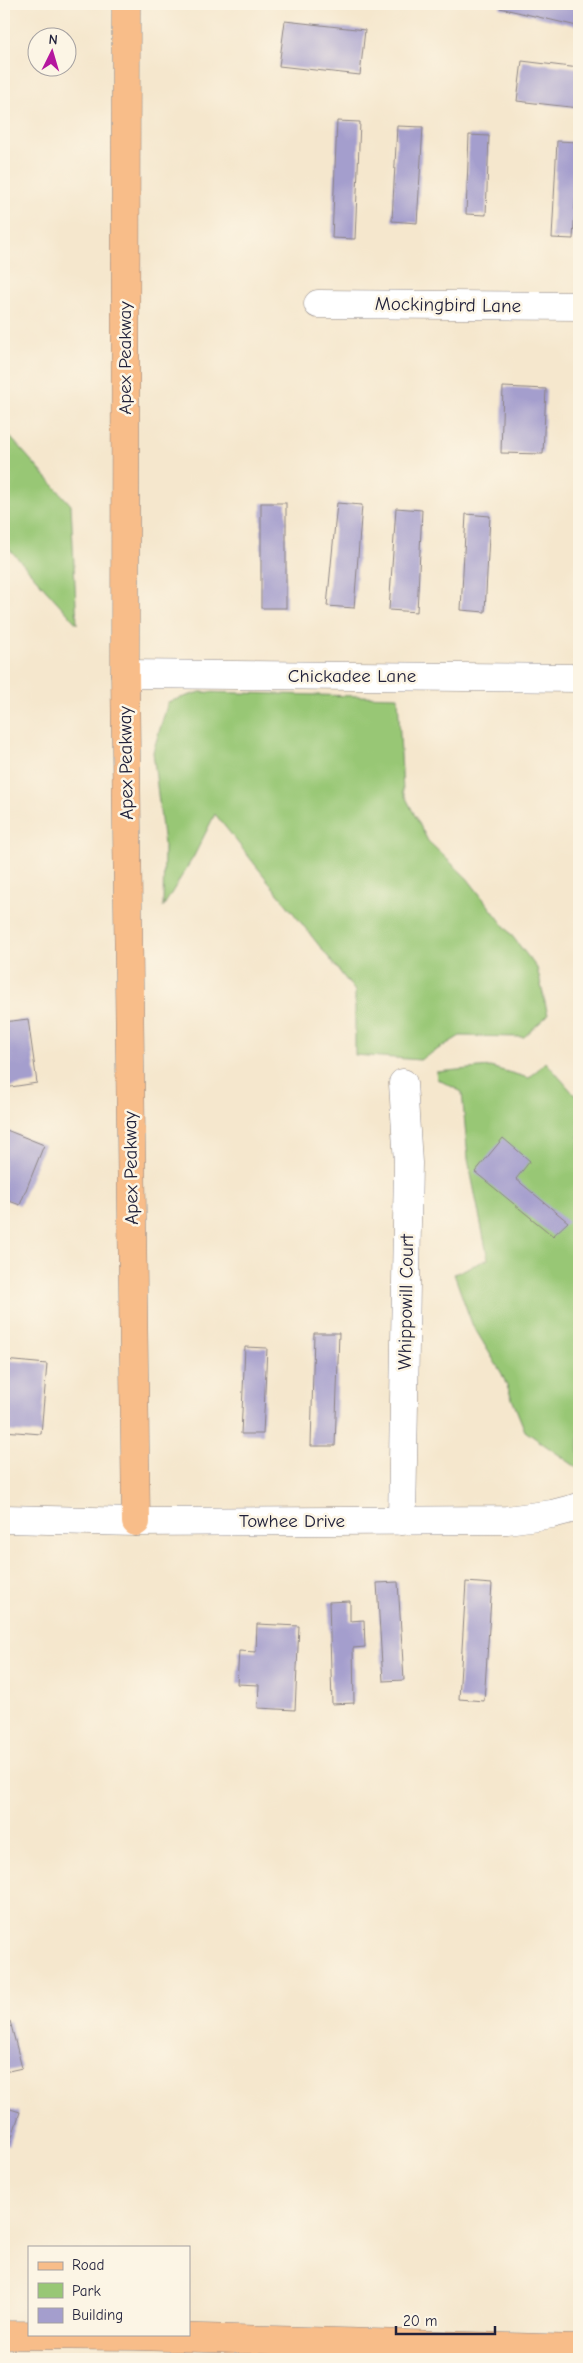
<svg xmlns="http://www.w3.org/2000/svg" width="583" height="2363" font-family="'Comic Neue',sans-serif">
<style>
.green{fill:#98c775;stroke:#5d7458}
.building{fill:#a49ecd}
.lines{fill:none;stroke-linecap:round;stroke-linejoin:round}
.minor-casing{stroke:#8c8484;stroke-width:29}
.major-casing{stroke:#8c8484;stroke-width:29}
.minor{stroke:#fff;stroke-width:28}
.major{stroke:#f8bd89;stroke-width:28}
.labels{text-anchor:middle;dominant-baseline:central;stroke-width:5;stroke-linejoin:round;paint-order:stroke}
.street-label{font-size:19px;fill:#22223b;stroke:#fcf5e5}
</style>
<rect width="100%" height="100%" fill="#fcf5e5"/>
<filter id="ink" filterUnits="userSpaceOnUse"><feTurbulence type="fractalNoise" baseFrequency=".02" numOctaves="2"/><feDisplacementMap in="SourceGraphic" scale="10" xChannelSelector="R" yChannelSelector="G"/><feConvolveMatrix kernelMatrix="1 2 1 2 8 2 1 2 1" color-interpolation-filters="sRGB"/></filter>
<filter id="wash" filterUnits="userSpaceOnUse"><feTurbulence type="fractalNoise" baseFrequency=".0096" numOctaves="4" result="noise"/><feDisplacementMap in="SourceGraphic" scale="20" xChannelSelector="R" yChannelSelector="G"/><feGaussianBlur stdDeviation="1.12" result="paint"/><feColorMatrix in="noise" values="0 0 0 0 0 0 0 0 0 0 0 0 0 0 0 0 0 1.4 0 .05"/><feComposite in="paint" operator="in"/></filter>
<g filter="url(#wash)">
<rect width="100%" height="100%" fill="#f5e7cd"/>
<g class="green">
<path d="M4,430L71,505L77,624L4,543Z"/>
<path d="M200,692L398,697L403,792L428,841L467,878L537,968L548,1015L524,1037L460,1036L420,1060L355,1055V991L215,814L194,856L163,907L164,845L153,752L168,702Z"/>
<path d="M546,1062L579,1100V1469L525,1431L502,1374L472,1324L454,1274L488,1259L468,1159L462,1092L437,1079L436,1072L490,1067L529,1078Z"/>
</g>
<g id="blocks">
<g class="building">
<path d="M501,4H579V16L577,26L500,8Z"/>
<path d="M285,21L365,30L360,75L279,66Z"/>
<path d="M522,61L579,68V108L517,101Z"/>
<path d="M337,121L360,122L355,239L332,238Z"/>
<path d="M397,126L423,127L417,223L392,221Z"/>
<path d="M469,135L489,136L486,215L466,214Z"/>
<path d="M557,141L579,142L573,239L552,238Z"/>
<path d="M503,387L546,389L543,454L501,453Z"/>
<rect x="261" y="503" width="25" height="105"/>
<path d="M337,503L362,505L354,608L327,606Z"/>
<path d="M396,508L422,510L417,612L389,610Z"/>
<path d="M466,514L490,516L485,612L461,610Z"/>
<path d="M28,1019L37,1083L4,1088V1022Z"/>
<path d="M4,1129L44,1145L20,1205L4,1199Z"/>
<path d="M503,1138L530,1161L516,1179L568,1222L553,1236L475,1172Z"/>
<path d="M314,1333H339L335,1446H311Z"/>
<path d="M245,1347L267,1348L263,1434H241Z"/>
<path d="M4,1360L47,1364L41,1434L4,1431Z"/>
<path d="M398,1582L404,1680L383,1681L377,1583Z"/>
<path d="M466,1582L492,1584L484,1701L459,1699Z"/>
<path d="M350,1601V1621L364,1620L365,1647L353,1648L354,1703L332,1704L329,1602Z"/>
<path d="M257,1624L299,1626L295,1710L258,1708L259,1685L237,1684L239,1651L256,1652Z"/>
<path d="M10,2021L22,2068L4,2072V2023Z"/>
<path d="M4,2107L20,2112L9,2146L4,2144Z"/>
</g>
</g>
</g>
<g filter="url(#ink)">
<use href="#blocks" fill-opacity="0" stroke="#8c8484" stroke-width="1"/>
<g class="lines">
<g class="minor-casing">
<g id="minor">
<path d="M318,304L579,306"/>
<path d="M125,674L579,678"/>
<path d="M4,1519L136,1522L507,1520L552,1514L579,1507"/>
<path d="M402,1521L408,1163L403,1083"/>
</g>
</g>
<g class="major-casing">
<g id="major">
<path d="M126,4L125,674L136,1522"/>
<path d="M4,2335L135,2336L579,2349"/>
</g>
</g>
<use href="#minor" class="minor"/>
<use href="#major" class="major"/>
</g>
</g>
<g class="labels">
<g class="street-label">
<text transform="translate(448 305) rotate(1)">Mockingbird Lane</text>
<text transform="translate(125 358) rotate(-90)">Apex Peakway</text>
<text x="352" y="676">Chickadee Lane</text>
<text transform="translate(126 763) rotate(-91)">Apex Peakway</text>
<text transform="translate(131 1168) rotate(-91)">Apex Peakway</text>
<text transform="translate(406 1302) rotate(-89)">Whippowill Court</text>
<text x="292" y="1521">Towhee Drive</text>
</g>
</g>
<rect width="583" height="2363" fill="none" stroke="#fcf5e5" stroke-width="20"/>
<rect x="28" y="2246" width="162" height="90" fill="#fcf5e5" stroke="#a5a1a1"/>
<rect x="38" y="2262" width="25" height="8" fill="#f8bd89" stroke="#a5a1a1"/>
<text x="72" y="2270" font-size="15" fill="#22223b">Road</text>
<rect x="38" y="2283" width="25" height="15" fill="#98c775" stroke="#a5a1a1"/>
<text x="72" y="2296" font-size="15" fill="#22223b">Park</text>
<rect x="38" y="2308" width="25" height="15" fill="#a49ecd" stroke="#a5a1a1"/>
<text x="72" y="2320" font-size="15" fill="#22223b">Building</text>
<g transform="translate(52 52) rotate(5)"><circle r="24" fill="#fcf5e5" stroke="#a5a1a1"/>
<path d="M0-4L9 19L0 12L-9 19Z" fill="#b5179e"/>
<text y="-8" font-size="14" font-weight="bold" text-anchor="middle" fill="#22223b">N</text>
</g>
<path d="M396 2326v8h99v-8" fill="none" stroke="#22223b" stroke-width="2.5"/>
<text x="403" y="2326" font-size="15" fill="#22223b" stroke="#fcf5e5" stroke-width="4" paint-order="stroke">20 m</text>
</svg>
